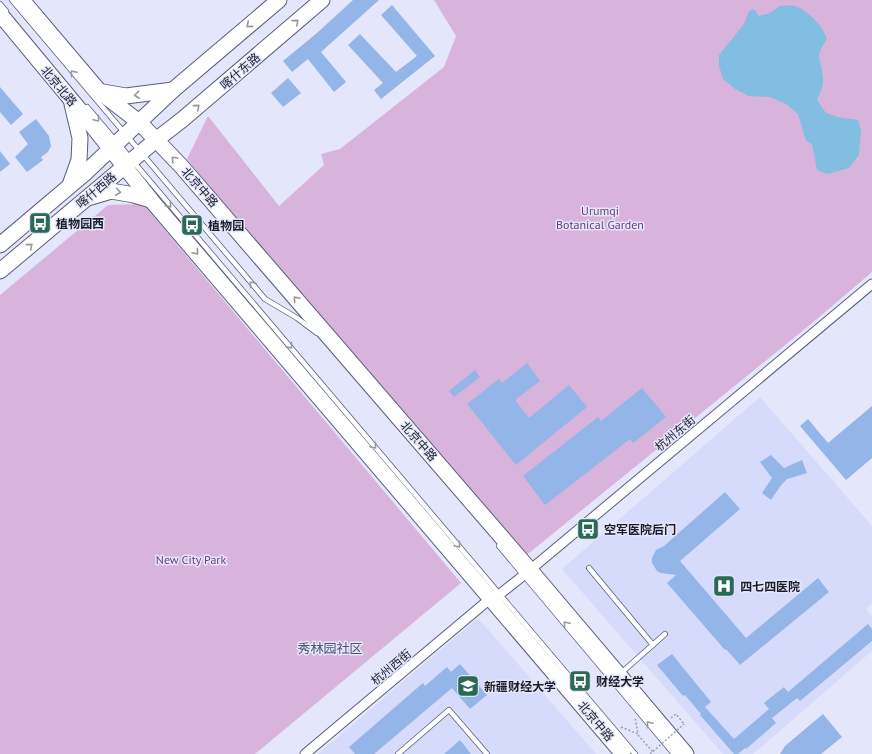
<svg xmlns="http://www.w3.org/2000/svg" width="872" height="754" font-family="'PT Sans','Noto Sans SC',sans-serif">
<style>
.built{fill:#d6dafb}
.green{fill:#d8b3db}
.water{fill:#82bee2}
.building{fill:#93b5e7}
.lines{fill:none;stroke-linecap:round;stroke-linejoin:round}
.lane-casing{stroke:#5b5e7b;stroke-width:6}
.street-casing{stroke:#5b5e7b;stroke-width:11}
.primary-casing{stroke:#5b5e7b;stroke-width:17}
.path{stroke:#9d9eb0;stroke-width:1.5;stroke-dasharray:2 2;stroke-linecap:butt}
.lane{stroke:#fff;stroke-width:4.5}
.street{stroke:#fff;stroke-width:9}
.primary{stroke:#fff;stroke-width:15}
.path-bridge{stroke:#9d9eb0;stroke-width:1.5;stroke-dasharray:2 2;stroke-linecap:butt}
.oneway{stroke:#98999e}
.labels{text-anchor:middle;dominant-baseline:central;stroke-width:3;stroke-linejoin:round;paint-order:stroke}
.street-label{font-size:12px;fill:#1b1c28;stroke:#e4e6fb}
.park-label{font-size:12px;fill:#703b76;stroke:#e4e6fb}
.poi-label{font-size:12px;font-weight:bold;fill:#1b1c28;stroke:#e4e6fb;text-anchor:start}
.neighbourhood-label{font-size:13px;fill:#4f516d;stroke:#e4e6fb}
</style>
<rect width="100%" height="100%" fill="#e4e6fb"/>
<g class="built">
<path d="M760,397L872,526V603L866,609L872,616V651L753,754H723L562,569Z"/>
<path d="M478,618L596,754H318Z"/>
</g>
<g class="green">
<path d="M434,0H872V272L817,319L518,562L187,159L208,116L279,206L324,165L321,154L340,149L444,67L456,36Z"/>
<path d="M143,204L461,583L255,754H0V295L108,205Z"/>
</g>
<path class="water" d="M780,6C784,6 790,5 794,6C806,8 824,27 827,39C813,59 822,59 823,78C824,86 820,93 817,100L826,113L837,117L858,120L861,130L859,155L849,168L827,174L817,170L812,144L806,141L798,114L786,104L770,97L749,96L735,89L723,79L719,66V55L744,24L749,11L754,9L759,16L770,13Z"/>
<g class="building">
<path d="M353,0H379L321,52L346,82L334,92L308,59L292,72L283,61L317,33Z"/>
<path d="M392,5L435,56L381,99L374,90L383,83L348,45L360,34L396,72L417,56L381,15Z"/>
<path d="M288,78L301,93L283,107L271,93Z"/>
<path d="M0,87L23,114L11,125L0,112Z"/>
<path d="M36,119L49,136L51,146L48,152L41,157L43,160L27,172L15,157L28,144L19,132Z"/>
<path d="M0,151L10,164L0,172Z"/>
<path d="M527,363L540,381L515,400L529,418L569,385L587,407L516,465L467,404L499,379L502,383Z"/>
<path d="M475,370L480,377L454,397L449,391Z"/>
<path d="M642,388L666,417L633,443L630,439L545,505L523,476L598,417L601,421Z"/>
<path d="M872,406V458L846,480L800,426L808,419L828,443Z"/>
<path d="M771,455L784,468L802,460L807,473L787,479L781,485L771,500L762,493L772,478L760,462Z"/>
<path d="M725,492L740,509L680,561L746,638L818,578L829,592L740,665L726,649L725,650L667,583L676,575L661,573L657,571L652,563V558L656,550L664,546Z"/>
<path d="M868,624L872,629V641L800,701L797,698L772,718L776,723L746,749L745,748L738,754H734L700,715L701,714L685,695L683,696L657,665L672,654L711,702L705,707L734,739L769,709L764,703L784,687L788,692Z"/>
<path d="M460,664L487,695L470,709L452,688L374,754H355L349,747L423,683L425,686L447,667L451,672Z"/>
<path d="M823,714L842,737L821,754H780L785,746Z"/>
<path d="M460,740L471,754H444Z"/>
</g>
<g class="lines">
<g class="lane-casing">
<g id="lane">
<path d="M12,0L265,299L297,318L317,333"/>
<path d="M0,4L6,11"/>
<path d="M87,107L635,754"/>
<path d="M499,546L674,754"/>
<path d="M589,568L653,645"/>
<path d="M620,674L665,634"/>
<path d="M398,754L449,710L487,754"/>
</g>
</g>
<g class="street-casing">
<path id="street" d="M305,754L491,598L500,594L524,575L872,284"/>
</g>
<g class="primary-casing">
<g id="primary">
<path d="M22,0L100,92L139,122L182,167L530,570L686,754"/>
<path d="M0,14L83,114L151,200L623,754"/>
<path d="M103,92L126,96L173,90"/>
<path d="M70,185L79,160L80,138L72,104"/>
<path d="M91,197L111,191L134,195L151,200"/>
<path d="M0,245L84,174L173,90L279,0"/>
<path d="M0,271L156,140L183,119L322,0"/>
</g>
</g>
<g class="path">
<path d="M671,718L676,714L684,724"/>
<path d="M621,727L638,734L635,717"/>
<path d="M638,735L653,752"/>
</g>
<use href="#lane" class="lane"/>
<use href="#street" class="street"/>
<use href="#primary" class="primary"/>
<path class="path-bridge" d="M650,754L684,724"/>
</g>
<defs><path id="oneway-chevron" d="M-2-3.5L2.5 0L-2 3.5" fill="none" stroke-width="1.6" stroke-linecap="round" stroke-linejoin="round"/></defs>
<g class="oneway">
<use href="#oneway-chevron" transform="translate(296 22) rotate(-41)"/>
<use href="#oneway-chevron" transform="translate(249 25) rotate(140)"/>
<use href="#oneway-chevron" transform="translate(73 73) rotate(-130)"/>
<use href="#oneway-chevron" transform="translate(137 95) rotate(174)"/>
<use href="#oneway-chevron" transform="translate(197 107) rotate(-41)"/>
<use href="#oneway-chevron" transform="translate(97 119) rotate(50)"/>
<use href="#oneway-chevron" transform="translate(174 159) rotate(-135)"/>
<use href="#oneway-chevron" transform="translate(118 192) rotate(8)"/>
<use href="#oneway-chevron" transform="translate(169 205) rotate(49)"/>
<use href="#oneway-chevron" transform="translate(30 246) rotate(-40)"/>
<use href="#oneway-chevron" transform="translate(196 252) rotate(49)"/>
<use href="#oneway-chevron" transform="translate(252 284) rotate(-130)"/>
<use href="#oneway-chevron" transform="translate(296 299) rotate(-131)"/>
<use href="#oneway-chevron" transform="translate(290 346) rotate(50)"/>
<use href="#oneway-chevron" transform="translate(374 446) rotate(50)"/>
<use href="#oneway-chevron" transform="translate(458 545) rotate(50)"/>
<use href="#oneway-chevron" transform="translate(566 624) rotate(-130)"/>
<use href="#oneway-chevron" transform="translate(649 724) rotate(-130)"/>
</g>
<defs>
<g id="bus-square" transform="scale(1.15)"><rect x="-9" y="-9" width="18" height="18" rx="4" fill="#2a6956" stroke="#e4e6fb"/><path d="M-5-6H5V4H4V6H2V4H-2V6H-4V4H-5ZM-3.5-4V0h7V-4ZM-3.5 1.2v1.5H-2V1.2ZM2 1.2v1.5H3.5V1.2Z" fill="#fff"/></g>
<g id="hospital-square" transform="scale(1.15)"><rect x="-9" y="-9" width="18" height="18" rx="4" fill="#2a6956" stroke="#e4e6fb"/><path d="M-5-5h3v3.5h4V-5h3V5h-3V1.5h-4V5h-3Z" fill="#fff"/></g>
<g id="university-square" transform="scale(1.15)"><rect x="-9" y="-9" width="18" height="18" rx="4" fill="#2a6956" stroke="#e4e6fb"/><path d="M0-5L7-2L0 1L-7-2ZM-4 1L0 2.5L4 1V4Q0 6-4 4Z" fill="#fff"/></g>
</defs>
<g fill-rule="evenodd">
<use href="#bus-square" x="40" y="223"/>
<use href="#bus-square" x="192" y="225"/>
<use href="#bus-square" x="588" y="529"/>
<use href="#hospital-square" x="724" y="586"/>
<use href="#bus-square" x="580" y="681"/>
<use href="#university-square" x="468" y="686"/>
</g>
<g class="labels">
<g class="street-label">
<text transform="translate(240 71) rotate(-41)">喀什东路</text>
<text transform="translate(59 86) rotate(50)">北京北路</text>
<text transform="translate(200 187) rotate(49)">北京中路</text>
<text transform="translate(96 190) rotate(-40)">喀什西路</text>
<text transform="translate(675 433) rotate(-40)">杭州东街</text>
<text transform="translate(419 441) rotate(49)">北京中路</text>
<text transform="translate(391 667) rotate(-40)">杭州西街</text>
<text transform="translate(596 721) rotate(50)">北京中路</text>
</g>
<g class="park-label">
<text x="600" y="210">Urumqi<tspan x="600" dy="14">Botanical Garden</tspan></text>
<text x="191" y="559">New City Park</text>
</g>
<g class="poi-label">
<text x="56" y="223">植物园西</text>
<text x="208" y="225">植物园</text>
<text x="604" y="529">空军医院后门</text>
<text x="740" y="586">四七四医院</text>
<text x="596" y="681">财经大学</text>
<text x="484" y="686">新疆财经大学</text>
</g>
<g class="neighbourhood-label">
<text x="330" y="648">秀林园社区</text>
</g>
</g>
</svg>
